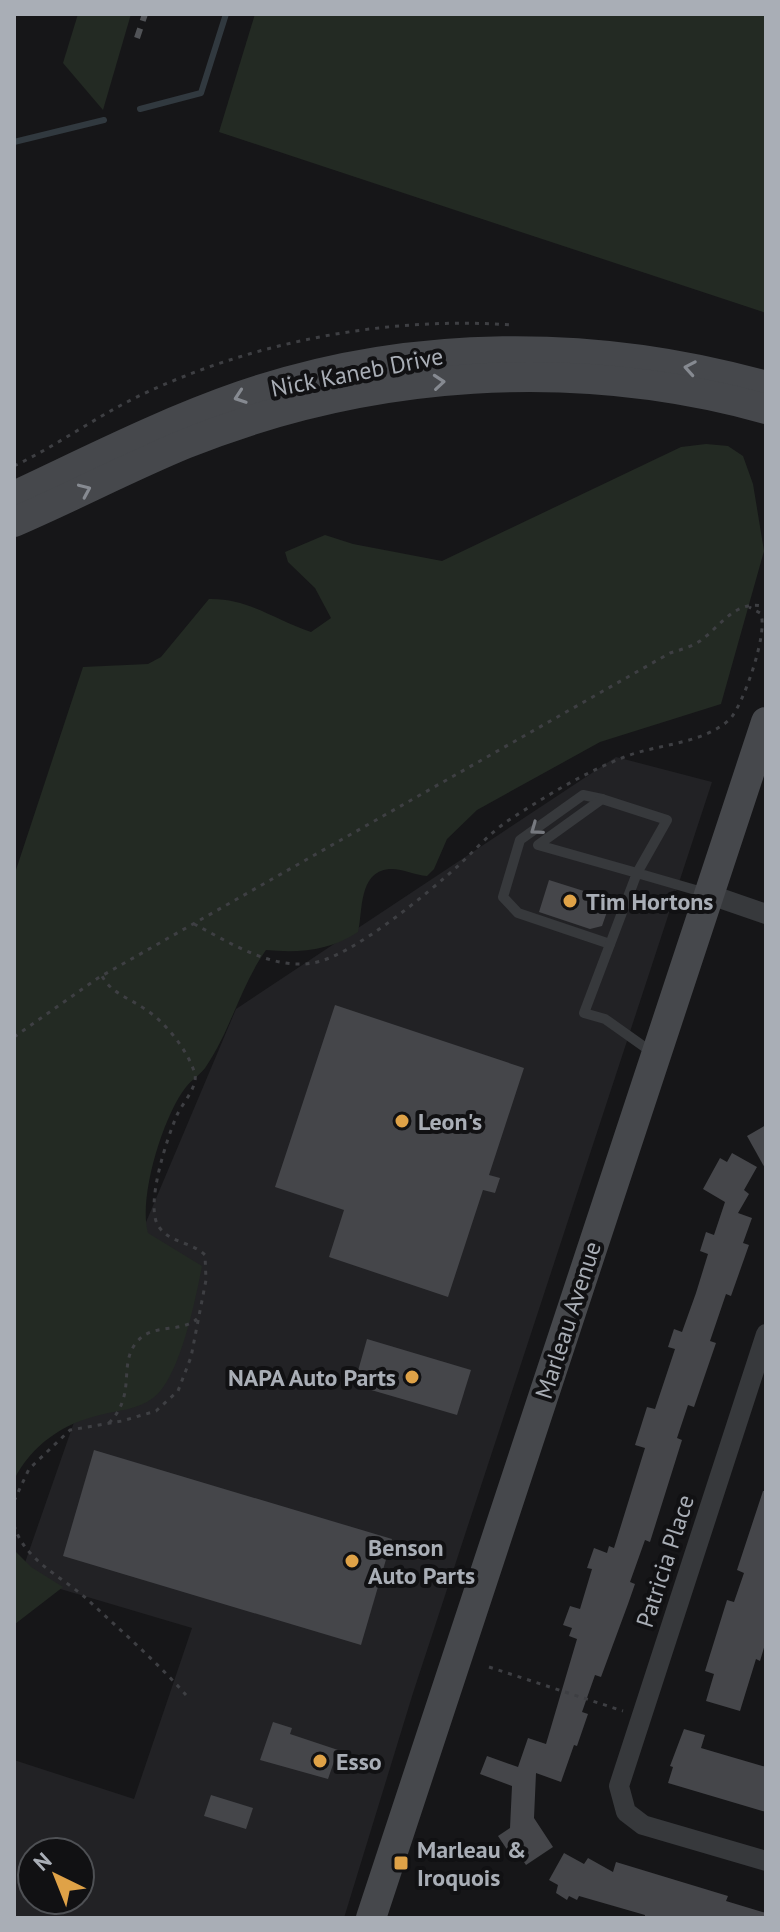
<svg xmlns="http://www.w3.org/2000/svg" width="780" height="1932" font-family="'PT Sans',sans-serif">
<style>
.built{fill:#222225;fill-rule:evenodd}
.green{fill:#232a23}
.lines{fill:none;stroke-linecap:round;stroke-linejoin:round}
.stream{stroke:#31393f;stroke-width:6}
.building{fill:#45464a}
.path{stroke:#3e3f43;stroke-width:3;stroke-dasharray:4 6;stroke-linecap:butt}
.lane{stroke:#37393c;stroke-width:10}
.street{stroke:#37393c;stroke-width:20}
.secondary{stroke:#46484c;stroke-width:30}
.rail{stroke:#515357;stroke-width:6;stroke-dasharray:10 8;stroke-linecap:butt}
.oneway{stroke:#868a91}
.oneway2{stroke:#76797f}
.poi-dot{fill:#dfa247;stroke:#111113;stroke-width:3}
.labels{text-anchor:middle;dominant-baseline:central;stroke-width:8;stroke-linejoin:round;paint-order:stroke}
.street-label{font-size:24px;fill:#a9aeb6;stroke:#111113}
.poi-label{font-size:24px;font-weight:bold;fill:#a9aeb6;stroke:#111113;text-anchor:start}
</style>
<rect width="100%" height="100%" fill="#161618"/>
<path class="built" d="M616,757L712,782L413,1693L344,1918H14V1760L134,1799L192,1628L20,1577L133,1253L236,1009ZM32,1852H80V1900H32Z"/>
<g class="green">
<path d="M78,14H131L103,110L63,63Z"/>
<path d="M255,14H766V313L219,132Z"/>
<path d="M706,444L728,446L743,456L753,484L764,551L721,704L600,742L477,810L447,839L434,869L427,876C414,875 402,868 389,869C358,872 363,912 358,932C329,951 299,953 266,950C241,985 231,1029 207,1065C202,1074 192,1079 186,1087C163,1116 138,1198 148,1233L202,1266C196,1297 180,1379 153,1398C137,1410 119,1410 100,1415C64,1423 31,1445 14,1480V876L83,667L148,664L161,657L209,599C248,598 275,620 311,632L331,618L315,588L288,562L285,552L325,535L353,544L442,561L681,447Z"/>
<path d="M14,1550L31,1567L63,1587L15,1624Z"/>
</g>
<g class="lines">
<g class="stream">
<path d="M140,109L201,93L226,14"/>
<path d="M14,142L104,120"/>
</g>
</g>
<g class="building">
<path d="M549,880L587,892L590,898L609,906L602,926L590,929L539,912Z"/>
<path d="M335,1005L524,1068L489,1175L500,1178L495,1193L483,1190L448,1297L329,1257L344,1210L275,1187Z"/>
<path d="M766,1125V1170L747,1136Z"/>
<path d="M732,1153L757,1167L744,1190L749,1194L738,1213L752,1218L743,1243L749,1245L731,1296L726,1294L710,1341L716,1343L694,1407L688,1405L677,1438L682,1440L650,1542L645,1540L630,1582L635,1584L628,1604L601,1677L595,1675L582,1712L588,1714L577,1746L574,1745L561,1782L536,1773L534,1818L553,1847L526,1865L520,1856L514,1860L498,1836L510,1828L512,1786L480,1774L487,1756L518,1767L528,1738L546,1744L577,1639L569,1636L572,1628L563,1625L570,1606L580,1609L592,1569L587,1568L594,1548L607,1553L609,1546L614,1548L645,1448L635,1445L647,1407L655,1409L675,1349L668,1347L674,1329L682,1332L696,1293L708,1254L700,1251L706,1232L714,1235L725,1202L703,1189L720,1158L727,1162Z"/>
<path d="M367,1339L471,1370L457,1415L354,1385Z"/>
<path d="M94,1450L392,1539L361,1645L63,1556Z"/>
<path d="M763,1491H766V1641L760,1661L756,1659L740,1711L706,1701L714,1674L705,1671L727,1600L734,1602L744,1573L737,1570Z"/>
<path d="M273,1722L292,1728L290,1734L338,1750L328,1779L260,1760Z"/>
<path d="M684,1729L705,1735L701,1748L766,1767V1812L668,1783L673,1767L670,1766Z"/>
<path d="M211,1795L253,1808L246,1829L204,1816Z"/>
<path d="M564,1853L584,1864L588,1858L613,1872L616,1862L728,1896L726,1901L766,1913V1918H645V1915L579,1896L577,1900L569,1896L567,1900L556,1893L558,1885L549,1880Z"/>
</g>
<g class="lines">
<g class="path">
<path d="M14,466C58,445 97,416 141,395C255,341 388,316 513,325"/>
<path d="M194,924C229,942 271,970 313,963C353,956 428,893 459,865C475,850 491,832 509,820C546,796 585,772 627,756C659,744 702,744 729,720C743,707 770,628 760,613L749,607"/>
<path d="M14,1037L98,978L670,653C680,650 691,647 700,641C721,626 736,598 766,607"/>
<path d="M109,1423C137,1394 118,1366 136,1343C152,1322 179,1334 197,1319"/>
<path d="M14,1501L29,1469L70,1430L122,1421L156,1411L178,1391L191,1357L206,1280L205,1255C192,1242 170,1243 159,1227C144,1207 167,1138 177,1115C183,1102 200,1085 194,1071C186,1048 165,1022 145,1009C129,998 111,993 102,976"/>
<path d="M14,1525C24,1560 61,1576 87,1599C120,1630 156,1661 186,1695"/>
<path d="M489,1667L623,1711"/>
</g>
<g class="lane">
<path d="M602,799L583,795L520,840L503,897L518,913L610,944"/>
<path d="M653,1053L605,1019L584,1013L637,873L538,845L602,799L667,820L637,873L706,893"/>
</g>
<g class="street">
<path d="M708,894L766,914"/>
<path d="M766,1334L619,1786L626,1812L643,1825L766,1861"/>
</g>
<g class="secondary">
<path d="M14,496C89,461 163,423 241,396C409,338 596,338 766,386"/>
<path d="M14,522C72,497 127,468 185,444C369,370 575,356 766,409"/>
<path d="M371,1918L766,722"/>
</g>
<path class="rail" d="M137,38L145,14"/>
</g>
<defs><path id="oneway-chevron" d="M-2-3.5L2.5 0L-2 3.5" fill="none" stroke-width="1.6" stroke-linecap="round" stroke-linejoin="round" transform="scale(2)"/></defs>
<g class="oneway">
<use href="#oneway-chevron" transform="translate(690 368) rotate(-170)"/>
<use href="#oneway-chevron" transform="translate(439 382) rotate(-5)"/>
<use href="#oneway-chevron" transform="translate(240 397) rotate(161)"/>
<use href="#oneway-chevron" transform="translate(85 490) rotate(-24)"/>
</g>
<use class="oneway2" href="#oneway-chevron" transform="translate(536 829) rotate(144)"/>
<g class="poi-dot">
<circle cx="570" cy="901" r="8"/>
<circle cx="402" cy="1121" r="8"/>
<circle cx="412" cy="1377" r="8"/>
<circle cx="352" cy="1561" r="8"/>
<circle cx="320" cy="1761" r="8"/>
<rect x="393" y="1855" width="16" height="16" rx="4"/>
</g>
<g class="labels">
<g class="street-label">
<text transform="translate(357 372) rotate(-11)">Nick Kaneb Drive</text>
<text transform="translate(568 1320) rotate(-72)">Marleau Avenue</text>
<text transform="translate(665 1561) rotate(-72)">Patricia Place</text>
</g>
<g class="poi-label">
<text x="586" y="901">Tim Hortons</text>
<text x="418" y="1121">Leon's</text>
<text x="396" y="1377" text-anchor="end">NAPA Auto Parts</text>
<text x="368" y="1547">Benson<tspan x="368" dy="28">Auto Parts</tspan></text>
<text x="336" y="1761">Esso</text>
<text x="417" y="1849">Marleau &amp;<tspan x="417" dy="28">Iroquois</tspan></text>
</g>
</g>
<rect width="780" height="1932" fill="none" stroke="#a9aeb6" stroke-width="32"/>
<g transform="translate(56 1876) rotate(317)"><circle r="38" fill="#111113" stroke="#4e5054" stroke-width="2"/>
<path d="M0-6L14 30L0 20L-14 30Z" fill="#dfa247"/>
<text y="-12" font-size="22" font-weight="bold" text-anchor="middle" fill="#a9aeb6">N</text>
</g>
</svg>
